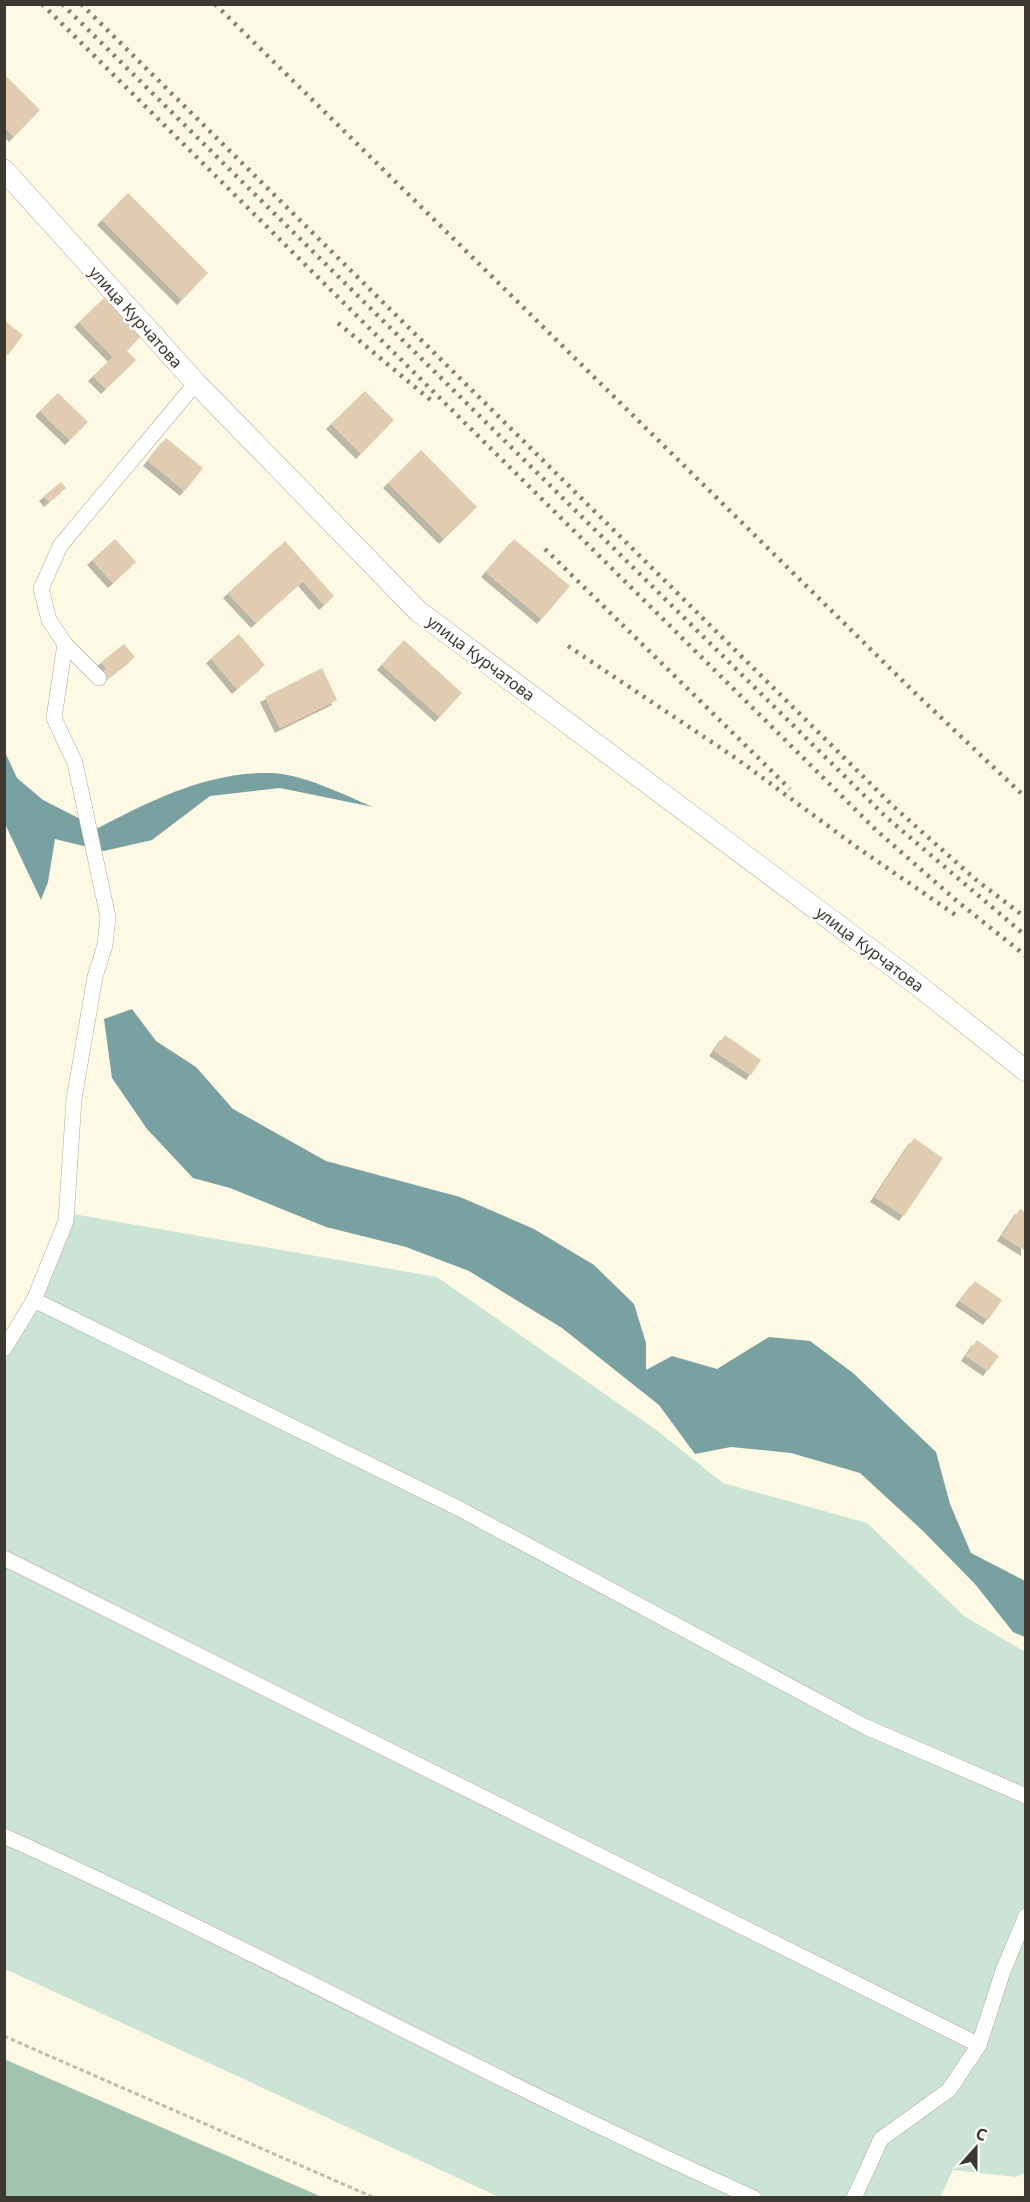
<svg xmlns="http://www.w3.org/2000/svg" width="1030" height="2202" font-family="'Noto Sans',sans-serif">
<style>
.green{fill:#cce4d6}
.forest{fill:#a2c3b0}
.water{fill:#79a1a2}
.building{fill:#e1ccb1;filter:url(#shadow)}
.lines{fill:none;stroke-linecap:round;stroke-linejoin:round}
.street-casing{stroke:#afab97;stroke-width:16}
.secondary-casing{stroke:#afab97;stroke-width:22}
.path{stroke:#c0bcac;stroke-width:3;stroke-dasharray:4.5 3;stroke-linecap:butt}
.street{stroke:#fff;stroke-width:15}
.secondary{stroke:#fff;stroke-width:21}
.rail{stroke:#868376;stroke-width:4.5;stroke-dasharray:3 6;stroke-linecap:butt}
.labels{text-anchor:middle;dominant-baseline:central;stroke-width:4.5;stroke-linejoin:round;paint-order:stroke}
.street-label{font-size:16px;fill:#3b3931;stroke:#fff}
</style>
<defs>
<filter id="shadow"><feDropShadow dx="-5" dy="5" stdDeviation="0" flood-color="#0004"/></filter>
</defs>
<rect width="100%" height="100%" fill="#fdf9e4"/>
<path class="green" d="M67,1213L437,1277L655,1429L723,1483L867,1523L964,1616L1025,1652L1026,2172L1016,2177L953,2170L940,2198L499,2197L5,1969V1362Z"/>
<path class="forest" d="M4,2059L322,2197H5Z"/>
<g class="water">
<path d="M4,750L17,778L43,800L98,828C152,800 209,771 272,773C302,774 345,795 373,807L280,788L210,796L152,840L104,851L55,839L48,882L41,900L5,824Z"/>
<path d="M132,1009L156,1041L196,1067L233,1109L326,1161L460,1197L534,1229L594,1265L634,1304L646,1343V1370L672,1356L717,1369L769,1337L810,1341L853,1373L936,1452L950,1504L971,1553L1025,1581V1637L1013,1632L975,1584L923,1531L860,1473L791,1453L731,1447L695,1454L659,1405L562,1328L469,1271L406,1247L326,1227L230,1188L193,1178L147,1129L112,1078L104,1019Z"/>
</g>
<g class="building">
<path d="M4,74L40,110L14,137L4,127Z"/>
<path d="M128,193L208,273L182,300L102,220Z"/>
<path d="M104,298L141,336L127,351L136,360L106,389L93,376L113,357L79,322Z"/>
<path d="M6,322L23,335L8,355L4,353Z"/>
<path d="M365,391L394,420L361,454L331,424Z"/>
<path d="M58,393L88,422L70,440L40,411Z"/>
<path d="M166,438L203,468L185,491L148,461Z"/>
<path d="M421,450L477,507L444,539L388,483Z"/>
<path d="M61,482L66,488L49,502L44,496Z"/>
<path d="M115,539L136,562L113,583L92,560Z"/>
<path d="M514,539L570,586L542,619L486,572Z"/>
<path d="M285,541L334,596L324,605L303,581L256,623L228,593Z"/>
<path d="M239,634L265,665L237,689L211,658Z"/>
<path d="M404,640L462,693L440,717L382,665Z"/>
<path d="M124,644L135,657L107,679L102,673L107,669L101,662Z"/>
<path d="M322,668L337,700L280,728L265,697Z"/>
<path d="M725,1035L761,1060L751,1075L714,1051Z"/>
<path d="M914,1138L943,1158L904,1216L875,1197Z"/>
<path d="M1020,1209L1026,1213V1251L1002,1236Z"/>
<path d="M975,1281L1002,1300L988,1320L960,1301Z"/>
<path d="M977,1340L999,1356L988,1371L966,1356Z"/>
</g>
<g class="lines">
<g class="street-casing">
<g id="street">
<path d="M99,678L65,644L49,620L41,589L60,546L196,383"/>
<path d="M34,1300L458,1508L866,1727L1026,1796"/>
<path d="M4,1349L34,1300L66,1221L74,1099L95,977L105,945L108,917L75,763L54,718L65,644"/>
<path d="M4,1558L979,2045"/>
<path d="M4,1836C257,1950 500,2085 754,2198"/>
<path d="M854,2198L881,2139L949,2090L979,2045L1003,1971L1026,1916"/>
</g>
</g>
<g class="secondary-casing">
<path id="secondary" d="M4,170L196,383L418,611L915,983L1026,1071"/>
</g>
<path class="path" d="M4,2036L375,2198"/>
<use href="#street" class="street"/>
<use href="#secondary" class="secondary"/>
<g class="rail">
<path d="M42,4L876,830L958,902L1026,956"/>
<path d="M62,4L886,817L1026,936"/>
<path d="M81,4L894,807L975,879L1026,918"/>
<path d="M215,4L914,692L1026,798"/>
<path d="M338,323L433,402"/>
<path d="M545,549L790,789"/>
<path d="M568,646L737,759L858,848L957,916"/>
</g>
</g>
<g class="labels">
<g class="street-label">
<text transform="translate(136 317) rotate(48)">улица Курчатова</text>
<text transform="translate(481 658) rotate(37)">улица Курчатова</text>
<text transform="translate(870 949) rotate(37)">улица Курчатова</text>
</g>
</g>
<rect width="1030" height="2202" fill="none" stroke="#3b3931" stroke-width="12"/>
<g transform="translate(976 2148) rotate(21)" stroke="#ffffff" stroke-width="4.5" paint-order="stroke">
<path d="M0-4.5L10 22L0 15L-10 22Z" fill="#3b3931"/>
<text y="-9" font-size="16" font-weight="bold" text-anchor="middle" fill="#3b3931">С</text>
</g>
</svg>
